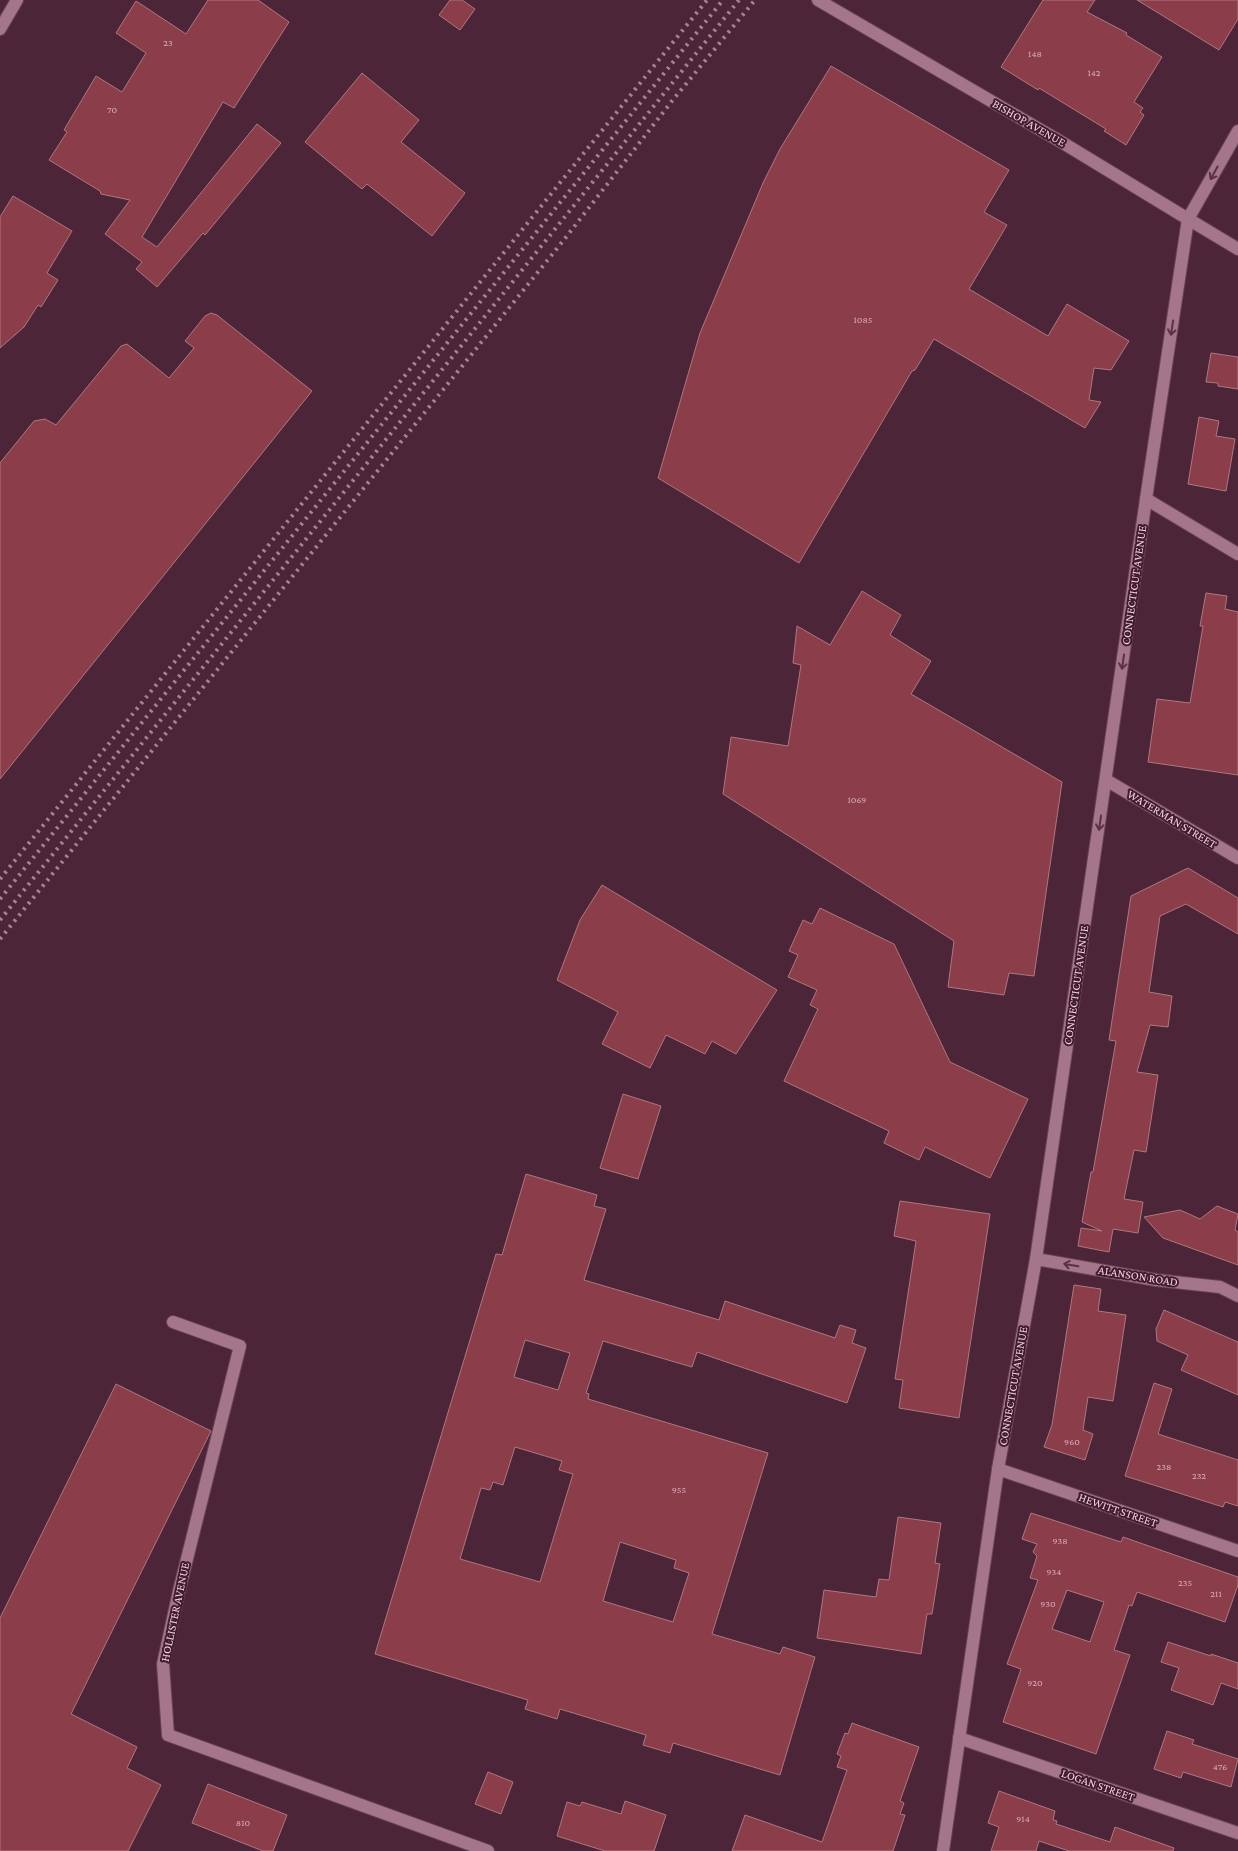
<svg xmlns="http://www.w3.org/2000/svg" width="1238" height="1851" font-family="'Crimson Pro',serif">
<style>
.building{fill:#8b3d4a;stroke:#ad787e;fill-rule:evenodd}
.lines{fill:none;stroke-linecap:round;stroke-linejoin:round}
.street-casing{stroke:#674355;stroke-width:14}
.secondary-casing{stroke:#674355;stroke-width:14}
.street{stroke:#a5758a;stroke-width:12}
.secondary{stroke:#a5758a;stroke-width:12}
.rail{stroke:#a48392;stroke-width:4;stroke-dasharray:2.5 5;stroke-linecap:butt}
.oneway{stroke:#5b3245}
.labels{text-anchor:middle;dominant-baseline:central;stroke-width:4;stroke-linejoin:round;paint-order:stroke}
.number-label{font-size:10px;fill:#d5aeb9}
.street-label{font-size:12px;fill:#eed3de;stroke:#421b2e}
</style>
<rect width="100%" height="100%" fill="#4d2538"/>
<g class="building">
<path d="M208,0H258L289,22L234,108L223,102L142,237L157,247L257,124L281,143L205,235L203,233L157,287L136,269L142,262L105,234L130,200L101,194L100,191L49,160L67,132L64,130L96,76L122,92L146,53L116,33L136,1L186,34Z"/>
<path d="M450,0H462L475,9L460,30L439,15Z"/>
<path d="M1043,0H1095L1087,12L1127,33L1126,35L1162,57L1134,102L1143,108L1140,112L1144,115L1126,145L1104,131L1106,129L1039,88L1038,90L1001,67Z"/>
<path d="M1137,0H1238V19L1219,50Z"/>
<path d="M831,66L1009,170L984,212L1007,225L969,289L1048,336L1067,304L1129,341L1111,370L1094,368L1089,400L1101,402L1085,428L934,339L915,370L912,371L799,563L658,478L700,333L763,183L780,149Z"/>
<path d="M362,73L419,120L401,142L465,193L432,236L367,184L362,189L305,142Z"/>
<path d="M13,196L72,231L47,273L58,280L41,307L38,305L24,327L0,348V217Z"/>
<path d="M211,313L217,315L312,391L0,779V463L34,421L45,419L56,425L121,346L127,344L169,378L194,348L185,341L205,316Z"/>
<path d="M1211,353L1238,357V389L1218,386V383L1206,382Z"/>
<path d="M1199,417L1219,421L1216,436L1235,439L1226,491L1188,484Z"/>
<path d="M862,591L901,615L890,635L931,661L911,694L1062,782L1034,976L1009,973L1004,995L948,987L954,941L723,794L731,737L788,746L801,665L793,663L797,626L830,645Z"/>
<path d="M1206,593L1227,596L1225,609L1238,612V775L1148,762L1157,699L1190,703L1203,626H1200Z"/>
<path d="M1188,868L1238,898V934L1186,904L1160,916L1149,992L1172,996L1168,1027L1150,1025L1137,1072L1158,1075L1146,1152L1134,1150L1124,1199L1143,1202L1138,1233L1113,1229L1109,1252L1078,1246L1081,1228L1102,1231L1082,1222L1091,1172H1093L1116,1041L1109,1040L1131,896Z"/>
<path d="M602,885L777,990L736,1054L712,1041L705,1054L666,1035L650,1068L602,1044L618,1012L557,980L580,920Z"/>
<path d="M820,908L894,944L950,1062L1028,1099L990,1178L925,1147L919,1160L884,1143L889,1131L784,1081L818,1009L810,1005L817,990L788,977L798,955L789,951L803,920L812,924Z"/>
<path d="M623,1094L661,1106L638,1179L600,1168Z"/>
<path d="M526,1174L597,1195L594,1206L606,1209L584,1280L719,1320L725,1301L835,1338L840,1325L856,1330L852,1343L866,1348L847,1403L697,1352L692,1367L603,1341L586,1393L589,1394L588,1399L768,1453L712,1634L780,1654L783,1647L815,1657L780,1775L673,1743L670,1753L643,1745L646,1735L560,1709L557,1719L525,1709L528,1700L375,1654L496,1254L502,1255ZM525,1340L570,1353L558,1390L514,1377ZM515,1447L562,1461L559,1470L573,1474L540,1582L460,1559L481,1488L490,1490L493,1482L503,1485ZM620,1542L676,1560L674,1568L689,1573L673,1622L603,1601Z"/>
<path d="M900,1201L990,1214L959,1418L899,1408L903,1380L895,1379L916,1241L894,1236Z"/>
<path d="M1217,1206L1238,1214L1235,1230L1238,1232V1265L1163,1238L1144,1217L1180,1210L1200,1219Z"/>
<path d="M1074,1285L1101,1289L1098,1311L1126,1315L1113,1401L1088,1397L1083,1430L1093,1434L1085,1460L1044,1447L1052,1425Z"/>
<path d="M1164,1310L1238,1342V1395L1181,1370L1188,1355L1157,1341L1156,1329Z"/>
<path d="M1154,1383L1172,1389L1158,1434L1238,1460V1506L1225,1502L1223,1507L1125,1476Z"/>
<path d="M116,1384L211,1431L71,1714L137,1747L127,1768L161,1785L128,1851H0V1618Z"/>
<path d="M1031,1513L1121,1542L1123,1537L1238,1577V1585L1225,1622L1137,1592L1132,1606L1129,1605L1114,1650L1130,1655L1096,1754L1003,1722L1021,1669L1007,1664L1038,1580L1030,1578L1037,1556L1033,1552L1037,1544L1022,1539ZM1067,1590L1104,1602L1090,1642L1052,1629Z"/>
<path d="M898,1517L941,1523L935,1563L940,1564L932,1614H927L921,1654L817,1638L824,1590L876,1597L879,1579L889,1580Z"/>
<path d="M1168,1642L1211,1656V1654L1238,1663V1689L1221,1683L1213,1705L1171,1690L1179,1668L1161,1662Z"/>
<path d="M852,1723L919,1747L900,1801L904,1803L900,1814L905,1815L893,1851H732L745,1815L822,1842L847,1770L837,1767L841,1756L837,1754L845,1733L848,1734Z"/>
<path d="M1167,1731L1194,1740L1192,1744L1238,1759L1231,1787L1183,1772L1181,1778L1154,1769Z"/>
<path d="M488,1772L513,1782L501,1814L475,1804Z"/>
<path d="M208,1784L287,1815L273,1851H263L192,1823Z"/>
<path d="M999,1791L1055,1811L1053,1820L1057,1821L1056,1824L1110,1842L1115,1827L1174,1848L1173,1851H1069L1039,1841L1036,1851H991L999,1827L988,1823Z"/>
<path d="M625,1801L666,1815L654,1851H605L557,1836L567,1802L580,1806L582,1802L621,1814Z"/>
</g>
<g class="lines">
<g class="street-casing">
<g id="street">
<path d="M0,29L17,0"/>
<path d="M1188,219L1238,249"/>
<path d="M1146,499L1238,554"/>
<path d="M1106,780L1238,858"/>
<path d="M1036,1259L1156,1280L1220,1287L1238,1296"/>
<path d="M173,1322L240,1346L179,1591L163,1664L168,1735L488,1851"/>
<path d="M998,1469L1238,1551"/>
<path d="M959,1738L1238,1833"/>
</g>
</g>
<g class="secondary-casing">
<g id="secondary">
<path d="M818,0L1063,143L1188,219"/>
<path d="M943,1851L998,1469L1036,1259L1146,499L1188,219L1238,131"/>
</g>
</g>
<use href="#street" class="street"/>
<use href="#secondary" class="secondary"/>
<g class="rail">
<path d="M0,879L707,0"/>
<path d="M0,899L723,0"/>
<path d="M0,920L739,0"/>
<path d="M0,939L563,241L672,101L755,0"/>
</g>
</g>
<defs><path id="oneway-shaft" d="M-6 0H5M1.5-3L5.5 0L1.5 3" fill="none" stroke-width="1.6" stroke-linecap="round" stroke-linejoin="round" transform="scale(1.25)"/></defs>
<g class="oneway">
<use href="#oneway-shaft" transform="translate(1214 173) rotate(119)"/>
<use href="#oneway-shaft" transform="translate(1172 328) rotate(99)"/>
<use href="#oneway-shaft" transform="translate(1123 662) rotate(98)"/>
<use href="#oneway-shaft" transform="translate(1100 823) rotate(98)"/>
<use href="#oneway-shaft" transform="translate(1071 1265) rotate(-170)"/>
</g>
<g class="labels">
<g class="number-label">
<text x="168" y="42">23</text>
<text x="1035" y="53">148</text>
<text x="1094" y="72">142</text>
<text x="112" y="109">70</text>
<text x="863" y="319">1085</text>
<text x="857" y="799">1069</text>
<text x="1072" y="1441">960</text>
<text x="1164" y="1466">238</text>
<text x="1199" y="1475">232</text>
<text x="679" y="1489">955</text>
<text x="1060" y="1540">938</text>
<text x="1054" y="1571">934</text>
<text x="1185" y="1582">235</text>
<text x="1216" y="1593">211</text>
<text x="1048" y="1603">930</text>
<text x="1035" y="1682">920</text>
<text x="1220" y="1766">476</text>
<text x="1023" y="1818">914</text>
<text x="243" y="1822">810</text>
</g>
<g class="street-label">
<text transform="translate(1029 123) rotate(30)">BISHOP AVENUE</text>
<text transform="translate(1134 585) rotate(-82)">CONNECTICUT AVENUE</text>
<text transform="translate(1172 819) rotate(31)">WATERMAN STREET</text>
<text transform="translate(1076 985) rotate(-82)">CONNECTICUT AVENUE</text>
<text transform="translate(1138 1276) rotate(9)">ALANSON ROAD</text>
<text transform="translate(1013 1386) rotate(-80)">CONNECTICUT AVENUE</text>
<text transform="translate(1118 1510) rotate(19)">HEWITT STREET</text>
<text transform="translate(175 1612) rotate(-78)">HOLLISTER AVENUE</text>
<text transform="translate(1098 1785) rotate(19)">LOGAN STREET</text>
</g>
</g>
</svg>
